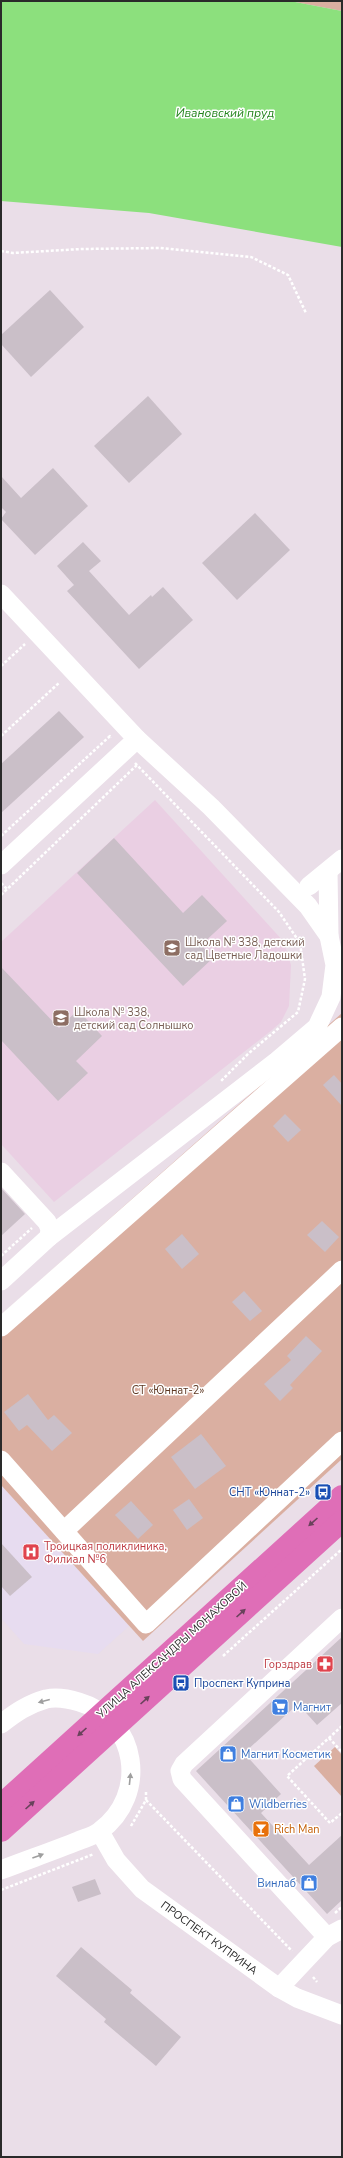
<svg xmlns="http://www.w3.org/2000/svg" width="343" height="2158" font-family="'Nunito Sans',sans-serif">
<style>
.education{fill:#eacfe3}
.medical{fill:#e7dcf0}
.green{fill:#daafa1}
.water{fill:#8ce07d}
.building{fill:#cabfc8}
.lines{fill:none;stroke-linecap:round;stroke-linejoin:round}
.path{stroke:#fff;stroke-width:2.5;stroke-dasharray:3 2;stroke-linecap:butt}
.minor{stroke:#fff;stroke-width:19}
.major{stroke:#df6eb7;stroke-width:22}
.oneway{fill:#69425b}
.oneway2{fill:#9f9f9f}
.labels{text-anchor:middle;dominant-baseline:central;stroke-width:3;stroke-linejoin:round;paint-order:stroke}
.education-label{font-size:11px;fill:#785e54;stroke:#fff;text-anchor:start}
.park-label{font-size:11px;fill:#5e3923;stroke:#fff}
.transit-label{font-size:11px;fill:#164399;stroke:#fff;text-anchor:end}
.health-label{font-size:11px;fill:#be3a42;stroke:#fff;text-anchor:start}
.street-label{font-size:11px;fill:#2a2a2a;stroke:#fff}
.shop-label{font-size:11px;fill:#366cbe;stroke:#fff;text-anchor:start}
.food-label{font-size:11px;fill:#c56008;stroke:#fff;text-anchor:start}
.water-label{font-size:12px;font-style:italic;fill:#24841d;stroke:#fff}
</style>
<rect width="100%" height="100%" fill="#eadee8"/>
<path class="education" d="M155,800L284,942L291,965L289,1006L281,1022L272,1030L54,1202L1,1144V942Z"/>
<path class="medical" d="M1,1485L129,1626L98,1654L24,1644L1,1618Z"/>
<g class="green">
<path d="M290,1H342V11Z"/>
<path d="M342,1013V1459L143,1641L1,1485V1315Z"/>
<path d="M335,1747L342,1755V1797L314,1766Z"/>
</g>
<path class="water" d="M1,1H290L342,11V247L149,213L1,201Z"/>
<g class="building">
<path d="M50,290L84,327L31,377L1,344V335Z"/>
<path d="M148,396L182,434L129,483L94,446Z"/>
<path d="M53,468L88,506L35,555L1,519L6,512L1,507V476L21,498Z"/>
<path d="M255,513L290,550L237,600L202,563Z"/>
<path d="M83,542L101,561L89,571L129,615L151,595L152,597L163,587L193,620L139,669L67,591L74,585L57,566Z"/>
<path d="M59,711L84,737L1,813V764Z"/>
<path d="M114,838L183,913L202,895L227,921L201,945L213,958L183,986L77,873Z"/>
<path d="M1,967L59,1028L78,1010L102,1036L76,1061L88,1073L58,1101L1,1040Z"/>
<path d="M334,1075L342,1084V1106L323,1085Z"/>
<path d="M285,1114L301,1130L288,1142L273,1126Z"/>
<path d="M1,1188L25,1214L1,1236Z"/>
<path d="M322,1221L339,1237L325,1252L307,1235Z"/>
<path d="M182,1234L199,1254L182,1269L165,1249Z"/>
<path d="M244,1291L262,1311L250,1321L232,1302Z"/>
<path d="M306,1336L322,1351L290,1385L293,1388L280,1401L264,1384L291,1360L287,1356Z"/>
<path d="M28,1394L48,1420L54,1415L72,1433L52,1451L27,1425L19,1431L4,1412Z"/>
<path d="M201,1434L226,1466L195,1489L171,1457Z"/>
<path d="M189,1499L203,1518L187,1530L173,1510Z"/>
<path d="M131,1501L153,1525L138,1539L115,1515Z"/>
<path d="M1,1543L32,1577L10,1596L1,1586Z"/>
<path d="M342,1637V1703L317,1725L298,1704L244,1753L281,1794L261,1813L309,1865L342,1835V1900L327,1914L196,1771Z"/>
<path d="M95,1879L101,1894L78,1902L72,1887Z"/>
<path d="M81,1947L132,1990L130,1993L181,2037L156,2066L104,2022L106,2019L56,1976Z"/>
</g>
<g class="lines">
<g class="path">
<path d="M1,251L13,253L81,249L160,248L251,257L288,275L306,313"/>
<path d="M1,666L25,644"/>
<path d="M1,736L60,682"/>
<path d="M135,763L279,912L300,943L305,979L298,1012L249,1053L221,1081"/>
<path d="M1,836L110,736L111,738"/>
<path d="M1,883L7,889"/>
<path d="M1,895L138,764"/>
<path d="M1,1256L32,1228"/>
<path d="M223,1656L342,1549"/>
<path d="M342,1726L287,1776L330,1823L342,1813"/>
<path d="M329,1738L342,1752"/>
<path d="M146,1800L292,1951"/>
<path d="M131,1826L146,1800V1791"/>
<path d="M1,1890L94,1854"/>
<path d="M335,1913L342,1907"/>
<path d="M313,1977L317,1982"/>
</g>
<g class="minor">
<path d="M1,594L137,739L1,865"/>
<path d="M328,871L329,936"/>
<path d="M309,886L342,859"/>
<path d="M1,1172L47,1222L50,1229L49,1237L1,1281"/>
<path d="M49,1237L277,1061L317,1027L331,997L335,965L329,936L308,906L211,807L137,739"/>
<path d="M1,1327L342,1027"/>
<path d="M1,1460L146,1624L342,1441"/>
<path d="M64,1531L342,1270"/>
<path d="M1,1724C15,1713 28,1704 46,1699C56,1697 69,1699 79,1702C138,1719 149,1795 100,1831C94,1836 85,1838 78,1841C53,1851 27,1860 1,1870"/>
<path d="M100,1832L116,1860L142,1889L279,1988L297,1998L342,2015"/>
<path d="M327,1937L182,1779L180,1771L184,1764L342,1618"/>
<path d="M279,1988L327,1937L342,1929"/>
</g>
<g class="major">
<path d="M1,1805L342,1496"/>
<path d="M1,1831L342,1521"/>
</g>
</g>
<defs><path id="oneway-solid" d="M-6-.8H1V-3.2L6.5 0L1 3.2V.8H-6Z"/></defs>
<g class="oneway">
<use href="#oneway-solid" transform="translate(313 1522) rotate(138)"/>
<use href="#oneway-solid" transform="translate(241 1613) rotate(-42)"/>
<use href="#oneway-solid" transform="translate(145 1700) rotate(-42)"/>
<use href="#oneway-solid" transform="translate(82 1732) rotate(138)"/>
<use href="#oneway-solid" transform="translate(30 1805) rotate(-42)"/>
</g>
<g class="oneway2">
<use href="#oneway-solid" transform="translate(44 1701) rotate(165)"/>
<use href="#oneway-solid" transform="translate(130 1779) rotate(-84)"/>
<use href="#oneway-solid" transform="translate(38 1856) rotate(-20)"/>
</g>
<defs>
<g id="school-square" transform="scale(0.9)"><rect x="-9" y="-9" width="18" height="18" rx="4" fill="#8d6e63" stroke="#fff"/><path d="M0-5L7-2L0 1L-7-2ZM-4 1L0 2.5L4 1V4Q0 6-4 4Z" fill="#fff"/></g>
<g id="bus-square" transform="scale(0.9)"><rect x="-9" y="-9" width="18" height="18" rx="4" fill="#1a4fb4" stroke="#fff"/><path d="M-5-6H5V4H4V6H2V4H-2V6H-4V4H-5ZM-3.5-4V0h7V-4ZM-3.5 1.2v1.5H-2V1.2ZM2 1.2v1.5H3.5V1.2Z" fill="#fff"/></g>
<g id="hospital-square" transform="scale(0.9)"><rect x="-9" y="-9" width="18" height="18" rx="4" fill="#e0444e" stroke="#fff"/><path d="M-5-5h3v3.5h4V-5h3V5h-3V1.5h-4V5h-3Z" fill="#fff"/></g>
<g id="pharmacy-square" transform="scale(0.9)"><rect x="-9" y="-9" width="18" height="18" rx="4" fill="#e0444e" stroke="#fff"/><path d="M-2-6h4v4h4v4h-4v4h-4v-4h-4v-4h4Z" fill="#fff"/></g>
<g id="supermarket-square" transform="scale(0.9)"><rect x="-9" y="-9" width="18" height="18" rx="4" fill="#3f7fe0" stroke="#fff"/><path d="M-6-5.5h2.5l.6 2H6L4.5 2H-2.5L-4.4-4H-6ZM-1.5 3.2a1.3 1.3 0 1 0 .1 0ZM3 3.2a1.3 1.3 0 1 0 .1 0Z" fill="#fff"/></g>
<g id="shop-square" transform="scale(0.9)"><rect x="-9" y="-9" width="18" height="18" rx="4" fill="#3f7fe0" stroke="#fff"/><path d="M-5-2.5h2.3a2.7 3.5 0 0 1 5.4 0H5L5.5 6h-11ZM-1.5-2.5h3a1.5 2.3 0 0 0-3 0Z" fill="#fff"/></g>
<g id="bar-square" transform="scale(0.9)"><rect x="-9" y="-9" width="18" height="18" rx="4" fill="#e8710a" stroke="#fff"/><path d="M-6-5H6L.8 .8V4.5H3.5V6h-7V4.5H-.8V.8Z" fill="#fff"/></g>
</defs>
<g fill-rule="evenodd">
<use href="#school-square" x="172" y="948"/>
<use href="#school-square" x="61" y="1018"/>
<use href="#bus-square" x="323" y="1492"/>
<use href="#hospital-square" x="31" y="1552"/>
<use href="#pharmacy-square" x="325" y="1664"/>
<use href="#bus-square" x="181" y="1683"/>
<use href="#supermarket-square" x="280" y="1707"/>
<use href="#shop-square" x="228" y="1754"/>
<use href="#shop-square" x="236" y="1804"/>
<use href="#bar-square" x="261" y="1829"/>
<use href="#shop-square" x="309" y="1883"/>
</g>
<g class="labels">
<g class="education-label">
<text x="185" y="942">Школа № 338, детский<tspan x="185" dy="13">сад Цветные Ладошки</tspan></text>
<text x="74" y="1012">Школа № 338,<tspan x="74" dy="13">детский сад Солнышко</tspan></text>
</g>
<g class="park-label">
<text x="168" y="1390">СТ «Юннат-2»</text>
</g>
<g class="transit-label">
<text x="310" y="1492">СНТ «Юннат-2»</text>
<text x="194" y="1683" text-anchor="start">Проспект Куприна</text>
</g>
<g class="health-label">
<text x="44" y="1546">Троицкая поликлиника,<tspan x="44" dy="13">Филиал №6</tspan></text>
<text x="312" y="1664" text-anchor="end">Горздрав</text>
</g>
<g class="street-label">
<text transform="translate(172 1650) rotate(-42)">УЛИЦА АЛЕКСАНДРЫ МОНАХОВОЙ</text>
<text transform="translate(209 1938) rotate(36)">ПРОСПЕКТ КУПРИНА</text>
</g>
<g class="shop-label">
<text x="293" y="1707">Магнит</text>
<text x="241" y="1754">Магнит Косметик</text>
<text x="249" y="1804">Wildberries</text>
<text x="296" y="1883" text-anchor="end">Винлаб</text>
</g>
<g class="food-label">
<text x="274" y="1829">Rich Man</text>
</g>
<g class="water-label">
<text x="225" y="113">Ивановский пруд</text>
</g>
</g>
<rect width="343" height="2158" fill="none" stroke="#2a2a2a" stroke-width="4"/>
</svg>
